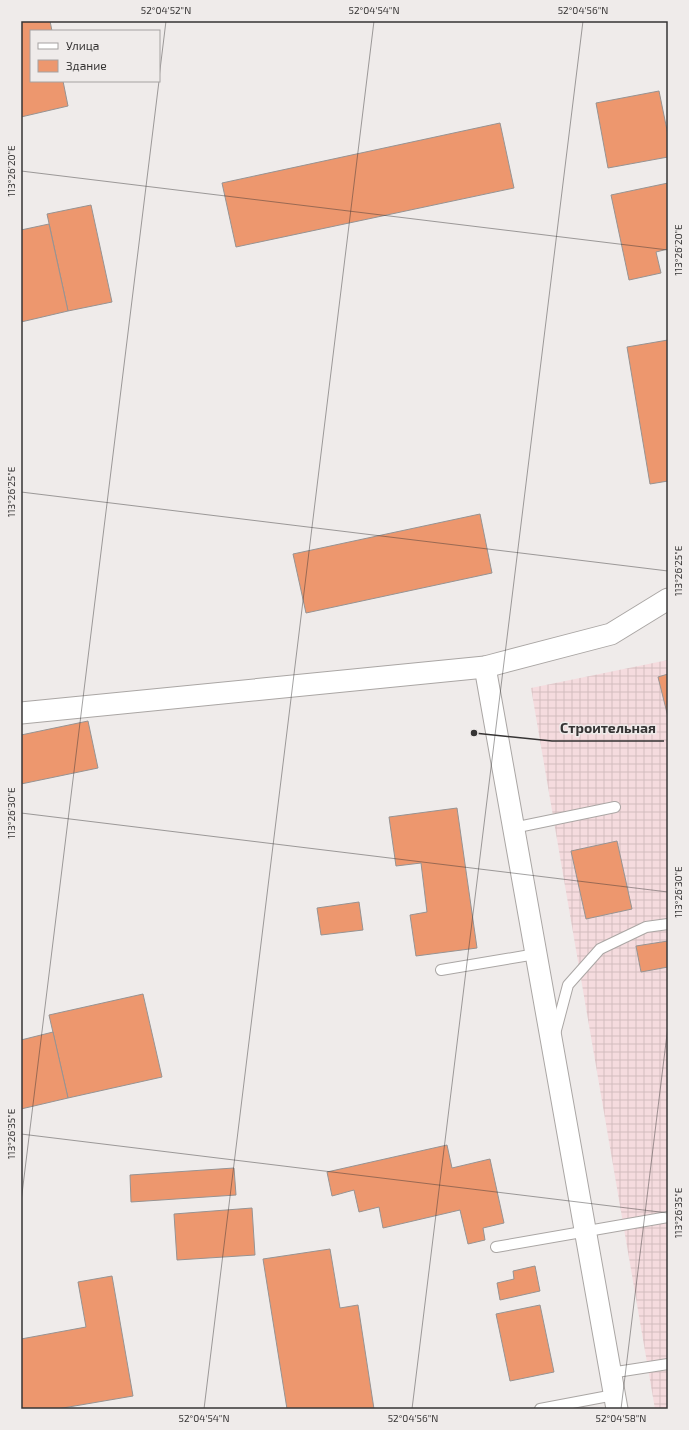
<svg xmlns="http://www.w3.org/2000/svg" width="689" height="1430" font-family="'Exo 2',sans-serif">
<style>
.industrial{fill:url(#industrial-grid)}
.building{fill:#ed976e;stroke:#979392}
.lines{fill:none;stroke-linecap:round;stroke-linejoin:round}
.lane-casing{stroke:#aaa6a4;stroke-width:12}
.street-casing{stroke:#aaa6a4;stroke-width:23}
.lane{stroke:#fff;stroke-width:10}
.street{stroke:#fff;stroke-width:21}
.ticks{fill:none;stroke:#363434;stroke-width:1;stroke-opacity:0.45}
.leader{fill:none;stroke:#363434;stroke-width:1.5}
.callout-dot{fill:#363434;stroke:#efebea;stroke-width:1.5}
.callout-label{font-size:14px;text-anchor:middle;font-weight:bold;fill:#363434;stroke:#efebea;stroke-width:3;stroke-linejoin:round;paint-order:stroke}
.neatline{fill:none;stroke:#363434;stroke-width:1.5}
.ticks-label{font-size:10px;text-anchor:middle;fill:#363434}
</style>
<defs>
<pattern id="industrial-grid" width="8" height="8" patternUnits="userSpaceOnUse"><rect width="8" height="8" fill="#f5dbde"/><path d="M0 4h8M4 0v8" fill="none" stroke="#d3bdbf"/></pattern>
</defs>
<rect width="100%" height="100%" fill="#efebea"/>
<path class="industrial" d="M668,660V1409H655L531,688Z"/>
<g class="building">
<path d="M21,21H50L52,31H31V81H63L68,106L21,117Z"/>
<path d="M659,91L668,135V157L608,168L596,103Z"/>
<path d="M500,123L514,188L236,247L222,183Z"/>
<path d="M668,183V249L656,252L661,273L629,280L611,195Z"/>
<path d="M91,205L112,302L68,311L47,214Z"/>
<path d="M49,224L68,311L21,322V230Z"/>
<path d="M668,340V481L650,484L627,347Z"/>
<path d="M480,514L492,573L306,613L293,554Z"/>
<path d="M668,674V717L658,677Z"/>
<path d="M88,721L98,768L21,784V735Z"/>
<path d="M457,808L477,948L416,956L410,915L427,912L421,863L396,866L389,817Z"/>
<path d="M617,841L632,909L586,919L571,851Z"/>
<path d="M359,902L363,930L321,935L317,908Z"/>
<path d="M668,941V967L641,972L636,946Z"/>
<path d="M143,994L162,1077L68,1098L49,1015Z"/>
<path d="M53,1032L68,1098L21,1109V1040Z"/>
<path d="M447,1145L452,1168L490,1159L504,1223L483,1228L485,1240L468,1244L460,1210L383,1228L379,1207L359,1212L354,1190L332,1196L327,1172Z"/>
<path d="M234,1168L236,1195L131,1202L130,1175Z"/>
<path d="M252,1208L255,1255L177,1260L174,1214Z"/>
<path d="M330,1249L340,1308L358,1305L374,1409H287L263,1259Z"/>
<path d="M535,1266L540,1291L500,1300L497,1283L514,1279L513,1271Z"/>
<path d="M112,1276L133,1396L57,1409H21V1339L86,1327L78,1282Z"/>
<path d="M540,1305L554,1372L510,1381L496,1314Z"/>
</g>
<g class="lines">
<g class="lane-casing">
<g id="lane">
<path d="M513,828L615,807"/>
<path d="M441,970L536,954"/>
<path d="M555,1034L568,985L600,949L646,927L668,924"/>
<path d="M496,1247L668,1217"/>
<path d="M610,1373L668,1364"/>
<path d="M540,1409L614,1395"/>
</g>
</g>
<g class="street-casing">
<g id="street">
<path d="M485,667L617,1409"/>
<path d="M21,713L485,667L611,634L668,599"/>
</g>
</g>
<use href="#lane" class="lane"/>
<use href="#street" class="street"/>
</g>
<path class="ticks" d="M159,78L166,21M21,171L668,250M21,492L668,571M21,813L668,892M21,1134L668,1213M21,1202L159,81M204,1409L374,21M412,1409L583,21M621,1409L668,1026"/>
<path class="leader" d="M474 733L552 741H664"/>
<circle class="callout-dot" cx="474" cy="733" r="4"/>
<g class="callout-label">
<text x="608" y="733">Строительная</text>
</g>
<rect width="689" height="1430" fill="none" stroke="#efebea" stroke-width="44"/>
<rect x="30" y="30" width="130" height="52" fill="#efebea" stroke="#a5a2a1"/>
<rect x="38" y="43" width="20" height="6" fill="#ffffff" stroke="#a5a2a1"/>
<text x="66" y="50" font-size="12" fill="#363434">Улица</text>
<rect x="38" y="60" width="20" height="12" fill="#ed976e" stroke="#a5a2a1"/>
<text x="66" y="70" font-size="12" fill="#363434">Здание</text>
<rect x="22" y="22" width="645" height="1386" class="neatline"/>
<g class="ticks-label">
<text x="166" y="14">52°04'52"N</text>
<text x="374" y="14">52°04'54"N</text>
<text x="583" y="14">52°04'56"N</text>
<text transform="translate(11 171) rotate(-90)" y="4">113°26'20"E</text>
<text transform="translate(678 250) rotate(-90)" y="4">113°26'20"E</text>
<text transform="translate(11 492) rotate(-90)" y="4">113°26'25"E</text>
<text transform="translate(678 571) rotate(-90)" y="4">113°26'25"E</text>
<text transform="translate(11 813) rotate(-90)" y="4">113°26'30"E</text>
<text transform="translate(678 892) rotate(-90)" y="4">113°26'30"E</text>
<text transform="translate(11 1134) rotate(-90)" y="4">113°26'35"E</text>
<text transform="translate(678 1213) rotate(-90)" y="4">113°26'35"E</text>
<text x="204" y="1422">52°04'54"N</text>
<text x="413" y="1422">52°04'56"N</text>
<text x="621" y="1422">52°04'58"N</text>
</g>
</svg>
